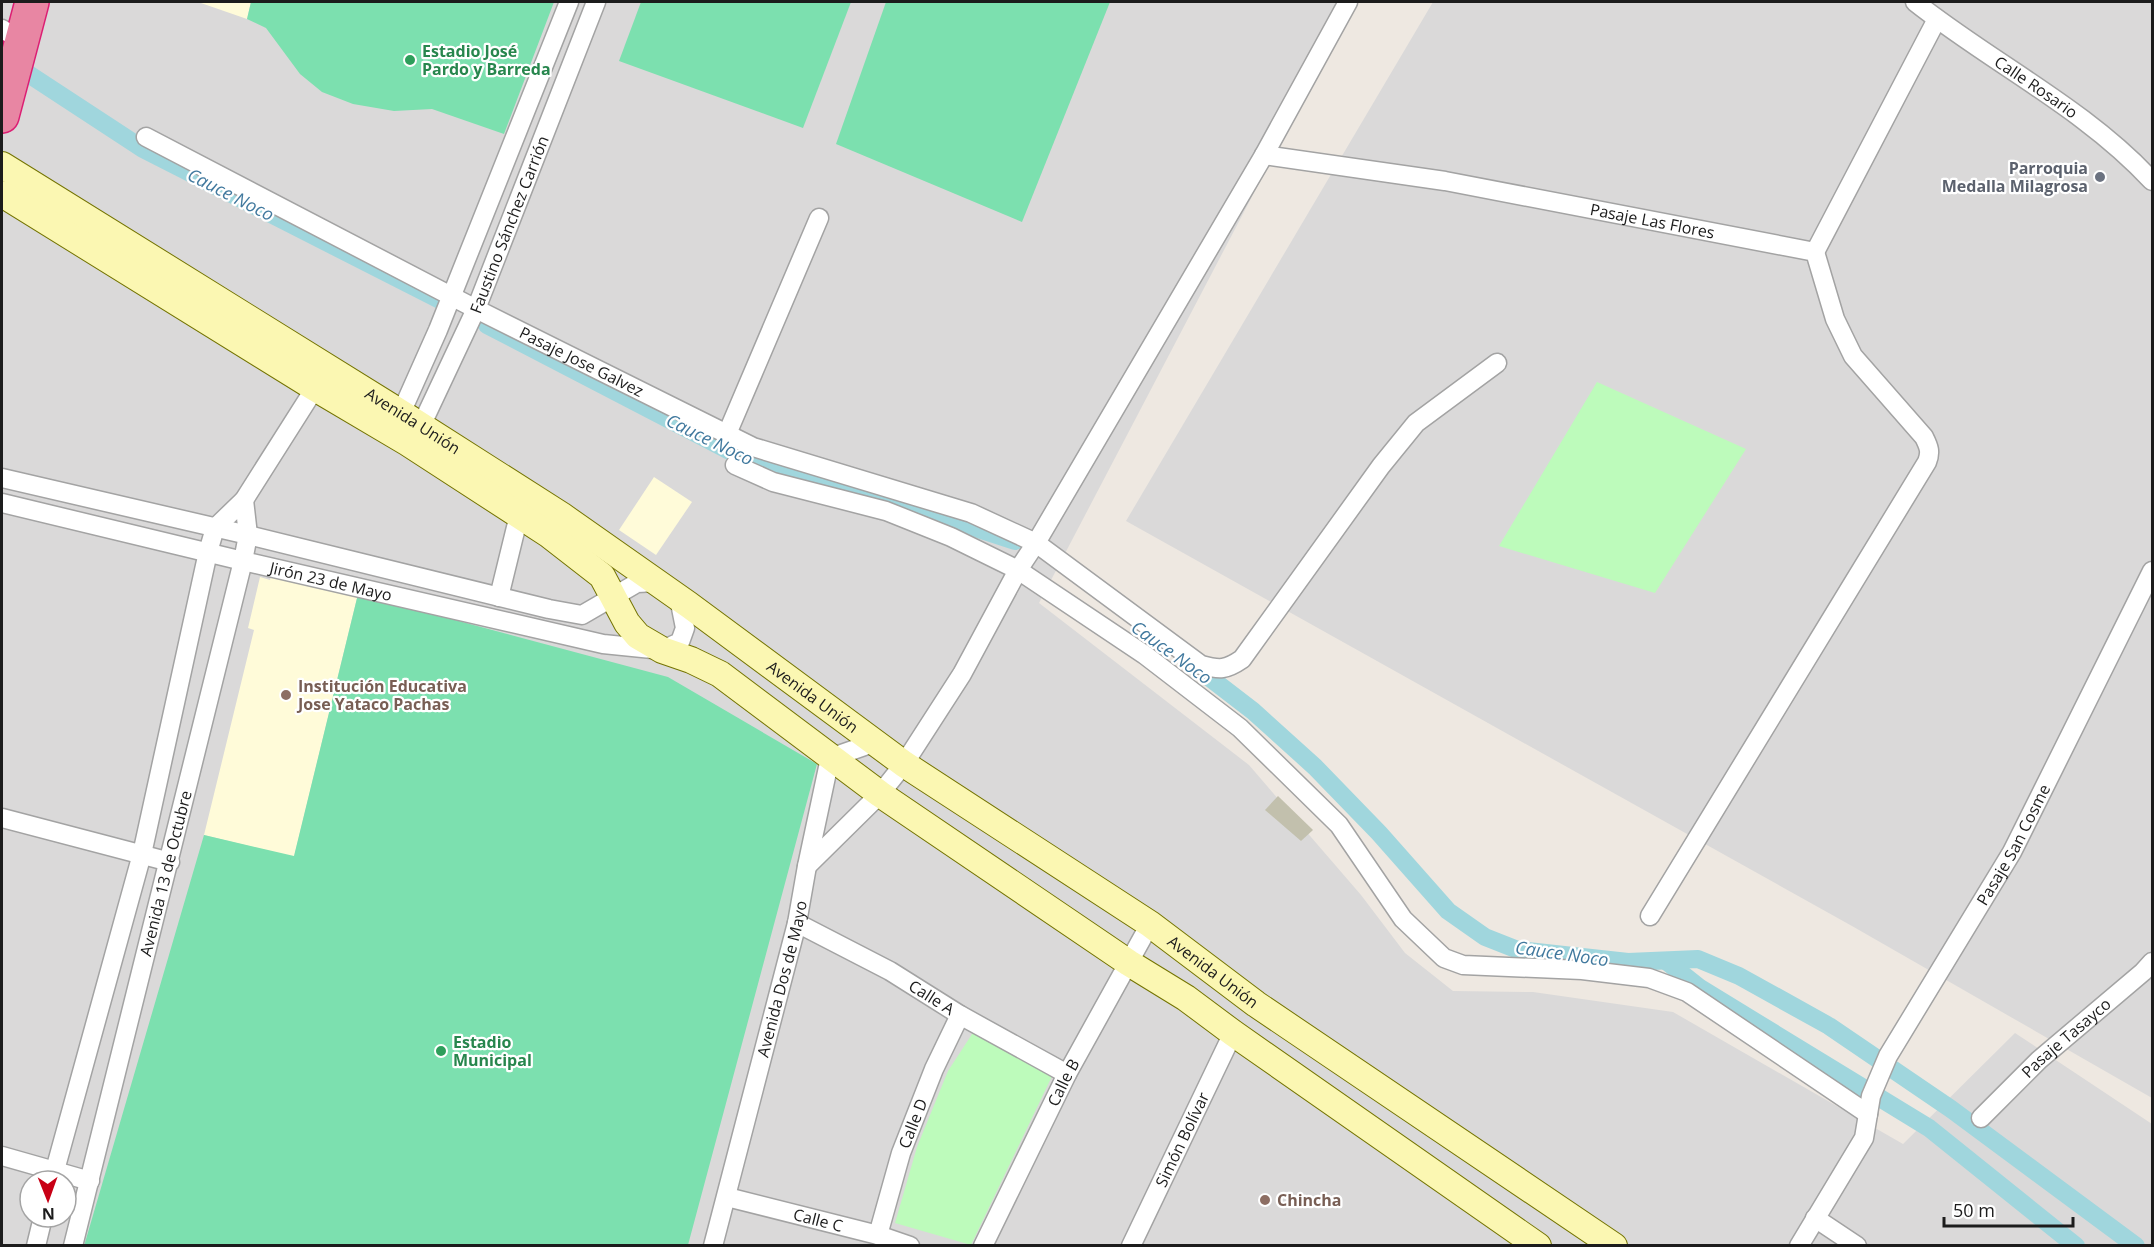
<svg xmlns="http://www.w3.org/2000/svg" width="2154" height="1247" font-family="'Open Sans',sans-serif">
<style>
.residential{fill:#dad9d9;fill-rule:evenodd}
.education{fill:#fffbd9}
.construction{fill:#c2c0ad}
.park{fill:#bdfbbb}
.pitch{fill:#7ce0af}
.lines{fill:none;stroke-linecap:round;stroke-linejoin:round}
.canal{stroke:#a0d6dd;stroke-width:18}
.street-casing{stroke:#a3a3a3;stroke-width:21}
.secondary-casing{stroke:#747402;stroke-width:28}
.highway-casing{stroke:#dc1e73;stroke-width:36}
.street{stroke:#fff;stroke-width:18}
.secondary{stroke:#fbf7b2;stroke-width:26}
.highway{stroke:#e886a3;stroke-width:33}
.leisure-dot{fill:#2e9e5b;stroke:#fff;stroke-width:2}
.worship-dot{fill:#6b7280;stroke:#fff;stroke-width:2}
.education-dot{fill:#8d6e63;stroke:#fff;stroke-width:2}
.labels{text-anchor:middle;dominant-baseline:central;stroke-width:4.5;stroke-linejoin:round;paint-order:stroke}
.leisure-label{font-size:16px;font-weight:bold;fill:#27864d;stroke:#fff;text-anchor:start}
.street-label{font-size:16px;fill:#1c1c1c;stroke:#fff}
.worship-label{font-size:16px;font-weight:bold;fill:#5b616d;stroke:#fff;text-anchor:end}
.education-label{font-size:16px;font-weight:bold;fill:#785e54;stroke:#fff;text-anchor:start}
.water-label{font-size:18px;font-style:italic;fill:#41799e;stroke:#fff}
</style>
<rect width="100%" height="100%" fill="#eee8e1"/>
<g class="residential">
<path d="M2,2H1354L1039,603L1249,765L1361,895L1405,953L1453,991L1533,992L1673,1012L1903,1144L2015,1033L2152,1124V1245L2,1246ZM30,1181H66V1217H30Z"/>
<path d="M1433,2H2152V1098L1852,926L1126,521Z"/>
</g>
<g class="education">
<path d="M198,2H251L247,19Z"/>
<path d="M654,477L692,502L656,555L619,530Z"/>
<path d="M272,573L358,594L294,857L204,835L254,630L248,628L260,577L270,580Z"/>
</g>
<path class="construction" d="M1278,796L1313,830L1301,841L1265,810Z"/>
<g class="park">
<path d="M1597,382L1746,449L1655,593L1499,546Z"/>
<path d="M976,1028L1054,1072L971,1245L895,1223L917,1147L948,1071Z"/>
</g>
<g class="pitch">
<path d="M251,2H554L504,134L432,109L394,111L353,104L322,92L300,74L266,28L247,19Z"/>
<path d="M641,2H851L803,128L619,61Z"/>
<path d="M886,2H1110L1022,222L836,144Z"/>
<path d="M358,594L668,677L817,764L688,1245L84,1246L204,835L294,856Z"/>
</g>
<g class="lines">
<g class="canal">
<path d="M30,75L143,149L440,300"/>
<path d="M487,325L749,461L778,472L923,511L1015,541"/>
<path d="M1188,661L1253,711L1315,767L1379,833L1448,911L1485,937L1518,950L1628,962L1698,959L1739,976L1829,1026L1951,1109L2136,1246"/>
<path d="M1666,961L1700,988L1929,1128L2076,1246"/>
</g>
<g class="street-casing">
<g id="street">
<path id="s1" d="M1915,2C1992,63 2086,109 2152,181"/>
<path d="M2,29L21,40"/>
<path id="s2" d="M146,137L476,309L753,447L971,513L1036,543L1201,665C1220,670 1226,670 1242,659L1381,466L1416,423L1497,363"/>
<path id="s3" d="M1264,155L1445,181L1815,252L1835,319L1853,356L1924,437C1929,447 1931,452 1927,462L1650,916"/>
<path d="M1815,252L1937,19"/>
<path d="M397,422L438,330L569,2"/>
<path id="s4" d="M415,434L421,426L476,309L596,2"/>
<path d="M727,434L819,218"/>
<path d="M735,465L773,482L886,511L951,537L1018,570L1145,655L1240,728L1339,825L1403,919L1444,958L1463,965L1582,970L1649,978L1687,992L1868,1114"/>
<path d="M2,478L248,535L549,609L582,615L637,583L657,582"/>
<path id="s5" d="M2,503L243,561L603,644L662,650L680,642L685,628L679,598"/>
<path d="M499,597L519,515"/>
<path d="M2,818L170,862"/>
<path d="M807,866L880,794L904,764L962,674L1018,570L1036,543L1264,155L1348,2"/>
<path id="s6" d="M797,923L890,971L960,1015L1067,1074"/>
<path id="s7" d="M1981,1118L2039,1060L2143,972L2152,962"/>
<path d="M2,1156L90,1181"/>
<path d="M52,1181L142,854L208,552L215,528L244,500L315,388"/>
<path id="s8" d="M727,1197L878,1235L910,1246"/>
<path d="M1815,1218L1857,1246"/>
<path id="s9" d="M878,1235L901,1153L934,1069L960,1015"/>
<path d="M36,1246L43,1217"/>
<path id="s10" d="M73,1246L243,561L248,535L244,500"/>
<path id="s11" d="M713,1246L797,923L807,866L830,758L876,742"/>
<path id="s12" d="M983,1246L1067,1074L1150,924"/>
<path id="s13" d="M1131,1246L1233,1033"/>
<path id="s14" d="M1799,1246L1864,1138L1871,1096L1888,1056L2012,852L2152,571"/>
</g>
</g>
<g class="secondary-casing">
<g id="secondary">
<path id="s15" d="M2,165L401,413L561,515L689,605L904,764L1150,924L1256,1004L1614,1246"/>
<path d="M2,194L315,388L408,443L548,534L602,576L627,623L638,636L662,650L691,660L720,674L880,794L1129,963L1186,998L1233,1033L1538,1246"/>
</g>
</g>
<g class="highway-casing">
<path id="highway" d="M2,116L32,2"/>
</g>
<use href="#street" class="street"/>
<use href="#secondary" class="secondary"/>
<use href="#highway" class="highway"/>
</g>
<g class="leisure-dot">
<circle cx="410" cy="60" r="6"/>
<circle cx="441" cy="1051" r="6"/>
</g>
<circle class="worship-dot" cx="2100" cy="177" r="6"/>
<g class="education-dot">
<circle cx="286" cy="695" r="6"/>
<circle cx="1265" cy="1200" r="6"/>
</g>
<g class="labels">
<g class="leisure-label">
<text x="422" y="51">Estadio José<tspan x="422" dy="18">Pardo y Barreda</tspan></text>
<text x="453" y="1042">Estadio<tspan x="453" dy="18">Municipal</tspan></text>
</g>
<g class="street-label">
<text stroke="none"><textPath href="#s1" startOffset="148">Calle Rosario</textPath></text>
<text stroke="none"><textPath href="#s3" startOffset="394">Pasaje Las Flores</textPath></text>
<text stroke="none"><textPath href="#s4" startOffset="230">Faustino Sánchez Carrión</textPath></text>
<text stroke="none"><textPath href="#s2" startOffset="490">Pasaje Jose Galvez</textPath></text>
<text stroke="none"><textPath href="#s15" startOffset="484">Avenida Unión</textPath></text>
<text stroke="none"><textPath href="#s5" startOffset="338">Jirón 23 de Mayo</textPath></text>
<text stroke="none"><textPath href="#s15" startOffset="970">Avenida Unión</textPath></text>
<text stroke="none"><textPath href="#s14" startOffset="458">Pasaje San Cosme</textPath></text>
<text stroke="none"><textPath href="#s10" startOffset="384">Avenida 13 de Octubre</textPath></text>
<text stroke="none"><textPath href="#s15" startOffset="1456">Avenida Unión</textPath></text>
<text stroke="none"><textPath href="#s11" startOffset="276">Avenida Dos de Mayo</textPath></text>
<text stroke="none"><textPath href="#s6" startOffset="154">Calle A</textPath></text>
<text stroke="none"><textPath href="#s7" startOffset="117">Pasaje Tasayco</textPath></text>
<text stroke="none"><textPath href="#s12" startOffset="182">Calle B</textPath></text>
<text stroke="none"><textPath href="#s9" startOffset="117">Calle D</textPath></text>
<text stroke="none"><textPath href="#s13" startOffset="118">Simón Bolívar</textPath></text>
<text stroke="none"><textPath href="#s8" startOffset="94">Calle C</textPath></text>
</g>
<g class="worship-label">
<text x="2088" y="168">Parroquia<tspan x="2088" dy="18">Medalla Milagrosa</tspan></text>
</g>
<g class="education-label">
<text x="298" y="686">Institución Educativa<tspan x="298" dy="18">Jose Yataco Pachas</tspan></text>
<text x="1277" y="1200">Chincha</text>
</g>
<g class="water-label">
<text transform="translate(231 194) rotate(27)">Cauce Noco</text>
<text transform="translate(710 439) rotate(26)">Cauce Noco</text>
<text transform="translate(1172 652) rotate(36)">Cauce Noco</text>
<text transform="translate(1562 953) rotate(8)">Cauce Noco</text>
</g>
</g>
<rect width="2154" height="1247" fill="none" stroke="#1c1c1c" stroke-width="6"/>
<g transform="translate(48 1199) rotate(179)"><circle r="28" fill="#ffffff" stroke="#a4a4a4" stroke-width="1.5"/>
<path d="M0-4.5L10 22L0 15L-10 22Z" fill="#c80015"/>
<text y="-9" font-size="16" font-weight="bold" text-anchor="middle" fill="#1c1c1c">N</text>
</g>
<path d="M1944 1217v9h129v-9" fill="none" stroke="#1c1c1c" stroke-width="3"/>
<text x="1953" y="1217" font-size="18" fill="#1c1c1c" stroke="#ffffff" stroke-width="4.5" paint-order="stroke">50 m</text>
</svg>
